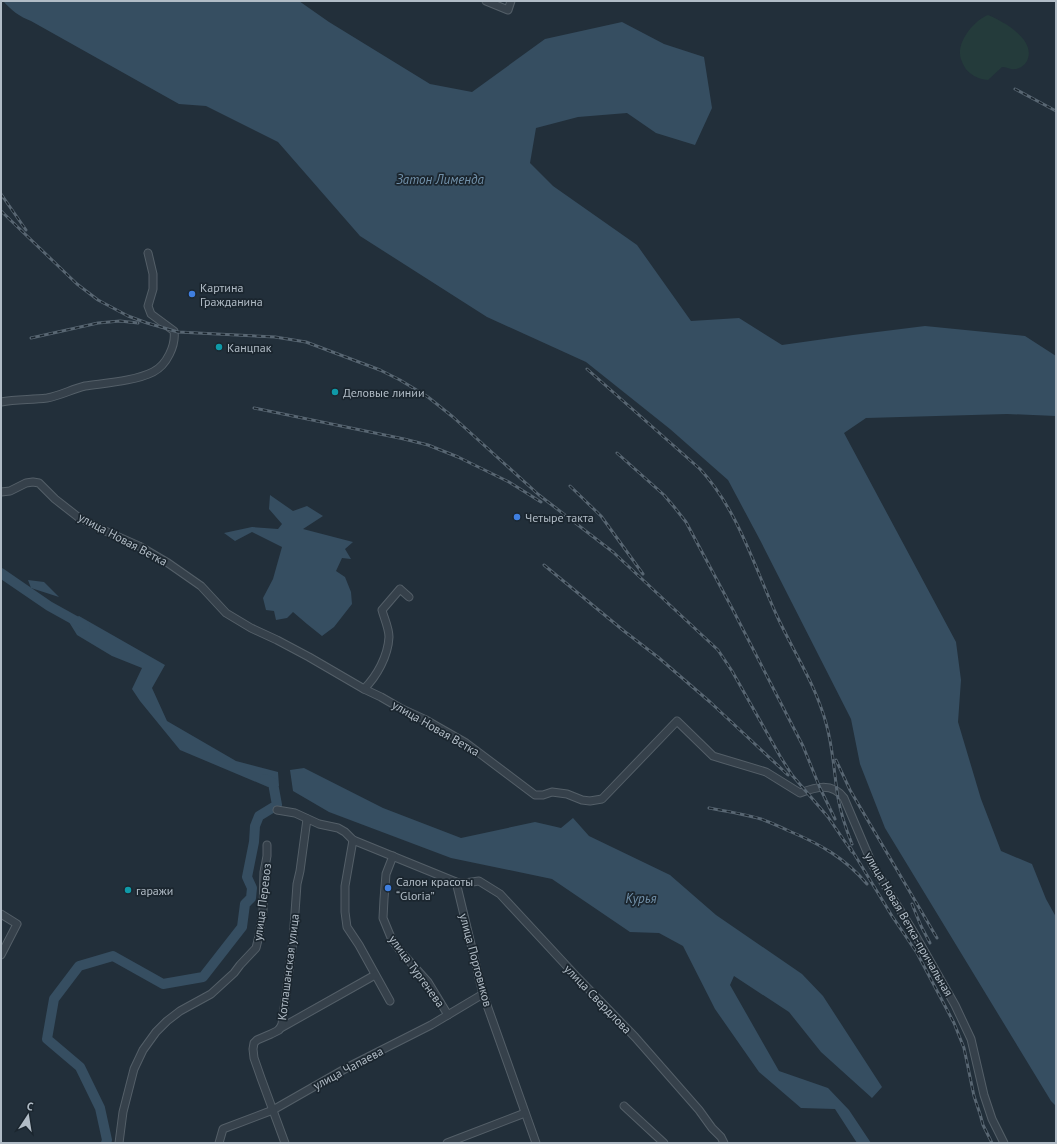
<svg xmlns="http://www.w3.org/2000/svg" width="1057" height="1144" font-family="'PT Sans',sans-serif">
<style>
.green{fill:#243b3b}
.water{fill:#364e61}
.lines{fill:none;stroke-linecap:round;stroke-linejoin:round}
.river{stroke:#364e61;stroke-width:10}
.minor-casing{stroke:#545f68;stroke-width:9}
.minor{stroke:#36414b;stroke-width:7}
.rail-casing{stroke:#586672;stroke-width:3}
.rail{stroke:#1b262f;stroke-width:1.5;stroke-dasharray:4.5;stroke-linecap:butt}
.shop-dot{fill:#3f7fe0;stroke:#1b262f;stroke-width:1.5}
.culture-dot{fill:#0f9aa8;stroke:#1b262f;stroke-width:1.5}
.labels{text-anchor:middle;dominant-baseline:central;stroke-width:3.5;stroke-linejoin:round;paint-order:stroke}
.poi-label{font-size:12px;fill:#b1bcc6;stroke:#1b262f;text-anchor:start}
.street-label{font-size:12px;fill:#b1bcc6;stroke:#1b262f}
.water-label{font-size:13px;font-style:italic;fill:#7291aa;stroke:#1b262f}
</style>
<rect width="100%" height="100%" fill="#222f3a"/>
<path class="green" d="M988,15C1003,21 1037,40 1027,61C1025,65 1019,69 1015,69C1010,70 1007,67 1002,67L988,80C978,79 969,75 964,66C962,62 960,58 960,54C959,39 975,20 988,15Z"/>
<g class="water">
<path d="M3,1H299L329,22L430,84L472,92L545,39L622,22L664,44L704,57L712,108L695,145L656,133L627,113L578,117L536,128L530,163L553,186L637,245L691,321L739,318L782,345L853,335L925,326L1025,336L1056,356V416L1007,414L866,418L844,433L956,642L961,680L958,722L981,799L1001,851L1032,864L1046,899L1056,917V1106L1051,1101L885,828L860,764L851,719L760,540L728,480L670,429L586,362L487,317L360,236L278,142L206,106L179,104L31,21C20,17 11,10 3,1Z"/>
<path d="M270,495L293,511L307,506L323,516L303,529L353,542L345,549L351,559L342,558L336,571L345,577L351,592L352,604L334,627L322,636L307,624L293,612L287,618L276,620L274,611L266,610L263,598L273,579L282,547L252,532L235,541L224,533L252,527L278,529L282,524L269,509Z"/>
<path d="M28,580L44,582L59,597L31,588Z"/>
<path d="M79,616L165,665L152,688L167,721L236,761L278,772L279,786L268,787L180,750L140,701L132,689L142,668L112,656L77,635L69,622Z"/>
<path d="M304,768L383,808L461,838L535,822L561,828L573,818L589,836L670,875L716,915L802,974L823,996L882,1087L872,1098L821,1052L789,1012L734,976L730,985L779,1071L828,1088L849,1110L871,1143H857L835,1109L801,1108L759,1072L715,1009L683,946L659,933L630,932L552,879L451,858L329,812L293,791L290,770Z"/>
</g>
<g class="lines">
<g class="river">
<path d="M1,573L49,606L85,626"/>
<path d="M106,1143L107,1140L100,1108L80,1067L47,1039L54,999L79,966L113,956L163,984L203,977L242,927L245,904L251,898L252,888L247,877L254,842L255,826L259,816L277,805L273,783L265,779"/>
</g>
<g class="minor-casing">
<g id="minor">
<path d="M486,1L508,10L511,1"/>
<path d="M1,402C16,399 31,400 47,398C60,396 72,389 85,386C105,383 135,381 153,372C167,365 176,345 174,331L151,314L148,306L153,289V274L148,253"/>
<path d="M1,492L10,491L26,483L33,482L39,483L55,499L78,517L103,530L139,546L168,563L201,586L226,613L251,628L277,640L309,657L364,689C377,676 388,656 389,637C389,628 384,618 382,610L400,589L409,597"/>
<path d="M364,689L381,697L400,708L424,719L466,743L535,795H543L552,792L567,794L582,800L590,801L602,799L677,721L713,756L766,772L800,793C816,787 832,782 844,798L873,866L913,931L955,1005L971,1039L984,1095L992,1119L1004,1143"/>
<path d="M277,810L295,813L319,824L338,828L345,832L353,840L456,882C463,884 471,882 479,881L500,894L576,976L635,1037L699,1110L712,1128L721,1137L724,1143"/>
<path d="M353,840L345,886V912L347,927L359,945L390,1001"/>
<path d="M393,856L386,874L384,899L383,918L392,940L402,953L428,982L448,1015"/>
<path d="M456,882L483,994L536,1143"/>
<path d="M1,914L17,924L1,955"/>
<path d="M279,1029L375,975"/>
<path d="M624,1106L664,1143"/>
<path d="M119,1143L123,1112L134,1069L143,1050L156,1032L167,1021L180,1011L211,994L234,973L240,965L256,948L259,936L263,910L264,872L267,856V845"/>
<path d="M219,1143L223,1129L273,1110L350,1066L431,1025L483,994"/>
<path d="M285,1143L261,1078L254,1058L253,1049L254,1043L257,1040L271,1034L279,1030L282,1024L293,941L297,884L300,871L307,819"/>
<path d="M447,1143L525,1113"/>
</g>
</g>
<use href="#minor" class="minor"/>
<g class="rail-casing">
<g id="rail">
<path d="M1015,89L1056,111"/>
<path d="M1,194L26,230"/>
<path d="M1,211L77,284L98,300L128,316L147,323L178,332L275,337L306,342L380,370L400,380L428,397L453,417L539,495L613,552L718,650L732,671L780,756L792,775L828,817L852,852"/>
<path d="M31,338L98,323L120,321L138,323"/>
<path d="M587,369L700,469C738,510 754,566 777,616C794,653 815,683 826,723C833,747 834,773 838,798C841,814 846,829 852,844"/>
<path d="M254,408L404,439L428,445L458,457L509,482L541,502"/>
<path d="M617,453L664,495L675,508L686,522L733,610L789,719L803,746L820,788L835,819"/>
<path d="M570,486L601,516L643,574"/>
<path d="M544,565L624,631L659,658L710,702L788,775"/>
<path d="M836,760L850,790L937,938"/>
<path d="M709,808C726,811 744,814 761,819C770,822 780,827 789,831C820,844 845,858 867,884"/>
<path d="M850,847L892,916L917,953L954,1023L964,1048L974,1096L980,1114L983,1125L992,1143"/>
<path d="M912,904L921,926L930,943"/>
</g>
</g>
<use href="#rail" class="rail"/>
</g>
<g class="shop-dot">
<circle cx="192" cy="294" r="4"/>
<circle cx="517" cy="517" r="4"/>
<circle cx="388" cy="888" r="4"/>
</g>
<g class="culture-dot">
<circle cx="219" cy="347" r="4"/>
<circle cx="335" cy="392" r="4"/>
<circle cx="128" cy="890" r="4"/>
</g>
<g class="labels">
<g class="poi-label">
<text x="200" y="287">Картина<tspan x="200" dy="14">Гражданина</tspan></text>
<text x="227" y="347">Канцпак</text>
<text x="343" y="392">Деловые линии</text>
<text x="525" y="517">Четыре такта</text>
<text x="396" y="881">Салон красоты<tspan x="396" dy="14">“Gloria”</tspan></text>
<text x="136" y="890">гаражи</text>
</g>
<g class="street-label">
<text transform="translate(123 539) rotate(28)">улица Новая Ветка</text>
<text transform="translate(436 728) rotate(30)">улица Новая Ветка</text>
<text transform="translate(262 902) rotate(-83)">улица Перевоз</text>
<text transform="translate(909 924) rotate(60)">улица Новая Ветка-причальная</text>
<text transform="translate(476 960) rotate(75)">улица Портовиков</text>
<text transform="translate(288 967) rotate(-83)">Котлашанская улица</text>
<text transform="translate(417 971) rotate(54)">улица Тургенева</text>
<text transform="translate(598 999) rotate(46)">улица Свердлова</text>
<text transform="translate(348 1068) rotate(-28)">улица Чапаева</text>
</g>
<g class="water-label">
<text x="440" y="179">Затон Лименда</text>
<text x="641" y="898">Курья</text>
</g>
</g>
<rect width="1057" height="1144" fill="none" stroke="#b1bcc6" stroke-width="4"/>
<g transform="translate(28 1116) rotate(12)" stroke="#1b262f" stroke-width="3" paint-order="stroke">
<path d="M0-3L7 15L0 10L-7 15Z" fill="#b1bcc6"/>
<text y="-6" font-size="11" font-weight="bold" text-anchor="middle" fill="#b1bcc6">С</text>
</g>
</svg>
